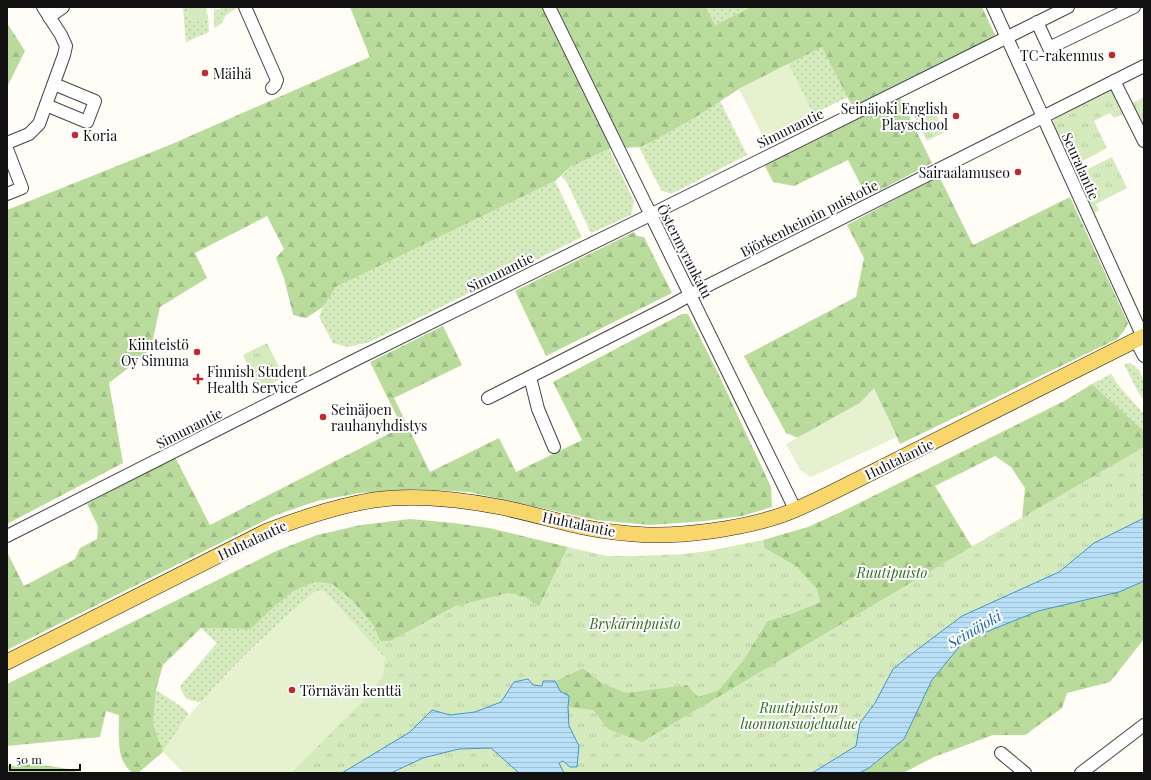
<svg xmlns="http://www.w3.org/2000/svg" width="1151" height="780" font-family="'Playfair Display',serif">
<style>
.grass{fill:url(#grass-dots)}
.forest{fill:url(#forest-firs);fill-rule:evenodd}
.park{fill:url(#park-tufts)}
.pitch{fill:#e6f2cf}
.water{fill:url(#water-rules);stroke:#3f96cf}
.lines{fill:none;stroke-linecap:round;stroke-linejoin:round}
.minor-casing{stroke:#444;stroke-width:14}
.major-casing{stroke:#222;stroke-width:16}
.minor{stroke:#fff;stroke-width:12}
.major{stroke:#f9d66b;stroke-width:15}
.poi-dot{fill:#c4262e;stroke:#fff;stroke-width:1.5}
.labels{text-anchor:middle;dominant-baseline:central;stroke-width:4;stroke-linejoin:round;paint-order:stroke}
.poi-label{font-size:14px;fill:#111;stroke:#fff;text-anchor:start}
.street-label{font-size:14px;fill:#111;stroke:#fff}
.park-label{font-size:14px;font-style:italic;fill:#2f6b1f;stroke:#fff}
.water-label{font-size:15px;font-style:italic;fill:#1768a6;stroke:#fff}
</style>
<defs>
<pattern id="grass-dots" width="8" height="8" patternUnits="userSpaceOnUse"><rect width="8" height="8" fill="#d5ebbd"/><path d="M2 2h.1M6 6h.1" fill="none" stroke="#b6c8a1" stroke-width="1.8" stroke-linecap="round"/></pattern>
<pattern id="forest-firs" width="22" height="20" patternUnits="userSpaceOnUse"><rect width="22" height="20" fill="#b9dc9c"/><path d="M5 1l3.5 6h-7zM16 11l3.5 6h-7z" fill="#9ebc85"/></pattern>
<pattern id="park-tufts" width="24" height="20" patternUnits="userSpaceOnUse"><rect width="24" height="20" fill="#d5ebbd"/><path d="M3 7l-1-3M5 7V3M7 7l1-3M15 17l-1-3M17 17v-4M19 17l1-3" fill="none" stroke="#b6c8a1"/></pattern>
<pattern id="water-rules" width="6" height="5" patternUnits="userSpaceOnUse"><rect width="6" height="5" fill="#b9e0f7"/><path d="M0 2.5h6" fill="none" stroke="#9ebfd3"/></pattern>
</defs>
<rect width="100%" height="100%" fill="#fffdf5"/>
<g class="grass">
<path d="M183,7H188C184,21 201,27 207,14H208L209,32L186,42Z"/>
<path d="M223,7H238L226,15L221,24L214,28V9L218,10Z"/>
<path d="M706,7H751L715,25Z"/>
<path d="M822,46L848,97L813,114L788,64Z"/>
<path d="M720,101L747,155L671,194L661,190L639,147L696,117Z"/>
<path d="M609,149L634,201L631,215L591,233L566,181L561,176L570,167Z"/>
<path d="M555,181L582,237L370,342L348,347L333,343L319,317L323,307L336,287Z"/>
<path d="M1130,363C1146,373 1144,384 1144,400L1138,392L1124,364Z"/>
<path d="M1111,374L1119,386L1144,414V431L1092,384Z"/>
<path d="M315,582L332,584L353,601L373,625L380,641L385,658L325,592L316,591C275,625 237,662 201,702C187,700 185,700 180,686L217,643L201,628L251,629L276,605L294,591Z"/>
<path d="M156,690L182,707L189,714L163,752L153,723Z"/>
</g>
<g class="forest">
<path d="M350,7H706L715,25L751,7H982L995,35L991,39L853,108L822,47L739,89L696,117L651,142L639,147L609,149L570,167L555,181L336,287L323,307L306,318L293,315L284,278L276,258L284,249L267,216L195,253L207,278L160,307L153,339L145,355L109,383L123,463L7,524V210L172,144L370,57Z"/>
<path d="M7,23L25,51L7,87Z"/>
<path d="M900,98L932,163L867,197L848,160L794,186L773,182L764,164Z"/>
<path d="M939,176L973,245L1070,197L1128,323L1124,331L1117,339L900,444L874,389L860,403L798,438L786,433L744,356L856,297L864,258L847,225Z"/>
<path d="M634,232L637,236L644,237L672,293L546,356L515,291Z"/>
<path d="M682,314H688L718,373L771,487L772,507L742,516L705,521L650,525L596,520L469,492L415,489L359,493L317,501L276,515L7,650V552L24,586L75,559L80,548L97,539L98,526L87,504L175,457L210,525L402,427L370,362L443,326L462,365L394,398L430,472L499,438L516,472L582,440L553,382Z"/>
<path d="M1092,384L1144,431V518L962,616L812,773H564L569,696L560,691L555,681L583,668L604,684L666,687L687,685L742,662L767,621L790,614L820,602L797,567L764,548L763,540L808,527L845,510L1066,400ZM995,456L1011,467L1025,488L1022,518L972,547L935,486Z"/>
<path d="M410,519L454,523L489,528L568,547L539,607L524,596L456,606L391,641H380L373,625L353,601L332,584L315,582L294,591L276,605L251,629L201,628L163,665L156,690L153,723L163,752L138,773H132C130,770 126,767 124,763C117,751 119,728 119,715L106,711L100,737L7,746V684L274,552L317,535L361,525Z"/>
<path d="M1144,581V639L1110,682L1067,693L1062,708L1025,735H993L934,757L903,773H859L869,768L904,739L932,680L964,641L1038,611L1119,592Z"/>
<path d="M35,764L69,769L79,773H7V766Z"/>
</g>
<g class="park">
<path d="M188,7H206C211,26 183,26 188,7Z"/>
<path d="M1110,90L1115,93L1125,113L1114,118L1110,113L1094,121L1107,148L1081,162L1073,163L1068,161L1053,127L1054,118L1105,91Z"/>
<path d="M1144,97V130L1131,104Z"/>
<path d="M930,103L945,132L927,141L912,112Z"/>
<path d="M1112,157L1127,188L1096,204L1099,210L1093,214L1080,185L1079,176L1084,171Z"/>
<path d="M267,343L284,377L260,389L243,355Z"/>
<path d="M1144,447V518L1094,543L1059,572L1030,585L875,703L860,723L856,746L812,773H564L558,762L563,761L570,767H577L579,746L569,726L568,707L593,710L608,729L642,742L971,547Z"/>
<path d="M763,540L764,548L797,567L817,589L820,602L790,614L767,621L742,662L719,690L698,697L687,685L626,693L604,684L583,668L555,681H543L542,686L514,682L501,702L475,712L450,715L432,710L410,732L342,773H288L385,658L380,641H391L456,606L507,593L524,596L539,607L568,547L607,556H641L684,554L708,551Z"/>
<path d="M491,748L519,773H391L423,758L459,749Z"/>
</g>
<g class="pitch">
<path d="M788,64L813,114L764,139L739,89Z"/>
<path d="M874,388L897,437L811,477L800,470L786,444L860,403Z"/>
<path d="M316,591L325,592L385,658L383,676L365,699L291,773H184L163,752L190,714L220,681L289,613Z"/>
</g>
<g class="water">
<path d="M1144,518V581L1119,592L1038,611L964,641L932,680L904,739L869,768L859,773H812L856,746L860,723L875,703L893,669L918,649L962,616L1059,572L1094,543Z"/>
<path d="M528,679L533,685L542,686L543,681H555L560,691L569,696L568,707L569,726L579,746L577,767H570L563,761L559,763L564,773H519L491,748L459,749L423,758L391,773H342L410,732L432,710L450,715L475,712L501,702L514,682Z"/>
</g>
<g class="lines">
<g class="minor-casing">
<g id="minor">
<path d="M245,7L277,80L275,85L272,88"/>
<path d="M549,7L795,509"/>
<path d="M993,7L1143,337"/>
<path d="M49,17L63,7"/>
<path d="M1037,22L1049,48L1134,7"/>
<path d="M1114,81L1144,141"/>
<path d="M46,105L87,122L95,101L54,84"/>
<path d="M7,143L29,134L39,124L64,55L66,46L61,35L43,7"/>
<path d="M7,149L22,188L7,194"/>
<path d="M1136,341L1144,356"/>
<path d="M530,377L538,409L554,447"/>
<path d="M488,398L672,305L701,289L1144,66"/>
<path d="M7,536L355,360L650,215L1068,7"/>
<path d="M1001,753L1025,773"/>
<path d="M1081,773L1144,725"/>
</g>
</g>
<g class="major-casing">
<path id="major" d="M7,662L267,531C301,518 337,506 374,500C415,494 459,499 500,507C530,513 559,522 588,528C608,532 628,534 648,535C688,536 745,528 782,515C801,508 819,499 837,490L1144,336"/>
</g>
<use href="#minor" class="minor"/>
<use href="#major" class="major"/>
</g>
<g class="poi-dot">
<circle cx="1112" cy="55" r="4"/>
<circle cx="205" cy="73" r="4"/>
<circle cx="956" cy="116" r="4"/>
<circle cx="75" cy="135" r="4"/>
<circle cx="1018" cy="172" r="4"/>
<circle cx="197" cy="352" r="4"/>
<path d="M196 373h4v4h4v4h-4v4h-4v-4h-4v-4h4z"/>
<circle cx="323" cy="417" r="4"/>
<circle cx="292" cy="690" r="4"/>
</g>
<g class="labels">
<g class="poi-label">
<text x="1104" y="55" text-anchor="end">TC-rakennus</text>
<text x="213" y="73">Mäihä</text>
<text x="948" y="108" text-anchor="end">Seinäjoki English<tspan x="948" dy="16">Playschool</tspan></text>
<text x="83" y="135">Koria</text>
<text x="1010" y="172" text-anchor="end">Sairaalamuseo</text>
<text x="189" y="344" text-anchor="end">Kiinteistö<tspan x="189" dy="16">Oy Simuna</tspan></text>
<text x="207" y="371">Finnish Student<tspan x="207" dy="16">Health Service</tspan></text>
<text x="331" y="409">Seinäjoen<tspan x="331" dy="16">rauhanyhdistys</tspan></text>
<text x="300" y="690">Törnävän kenttä</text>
</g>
<g class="street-label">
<text transform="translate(790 128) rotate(-26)">Simunantie</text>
<text transform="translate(1081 166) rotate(66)">Seuralantie</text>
<text transform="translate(809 218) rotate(-27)">Björkenheimin puistotie</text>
<text transform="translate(685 251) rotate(63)">Östermyrankatu</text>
<text transform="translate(500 272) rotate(-26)">Simunantie</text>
<text transform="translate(189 428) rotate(-27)">Simunantie</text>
<text transform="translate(899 459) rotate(-26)">Huhtalantie</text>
<text transform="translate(579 524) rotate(12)">Huhtalantie</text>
<text transform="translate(252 540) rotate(-25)">Huhtalantie</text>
</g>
<g class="park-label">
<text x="892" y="572">Ruutipuisto</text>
<text x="635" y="623">Brykärinpuisto</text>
<text x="799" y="707">Ruutipuiston<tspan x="799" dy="16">luonnonsuojelualue</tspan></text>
</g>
<g class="water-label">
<text transform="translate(974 629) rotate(-30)">Seinäjoki</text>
</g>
</g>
<rect width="1151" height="780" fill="none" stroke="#111111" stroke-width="16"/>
<path d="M10 764v6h70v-6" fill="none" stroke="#111111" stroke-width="2"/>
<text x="16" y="764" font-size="12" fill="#111111" stroke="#ffffff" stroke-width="3" paint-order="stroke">50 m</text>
</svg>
